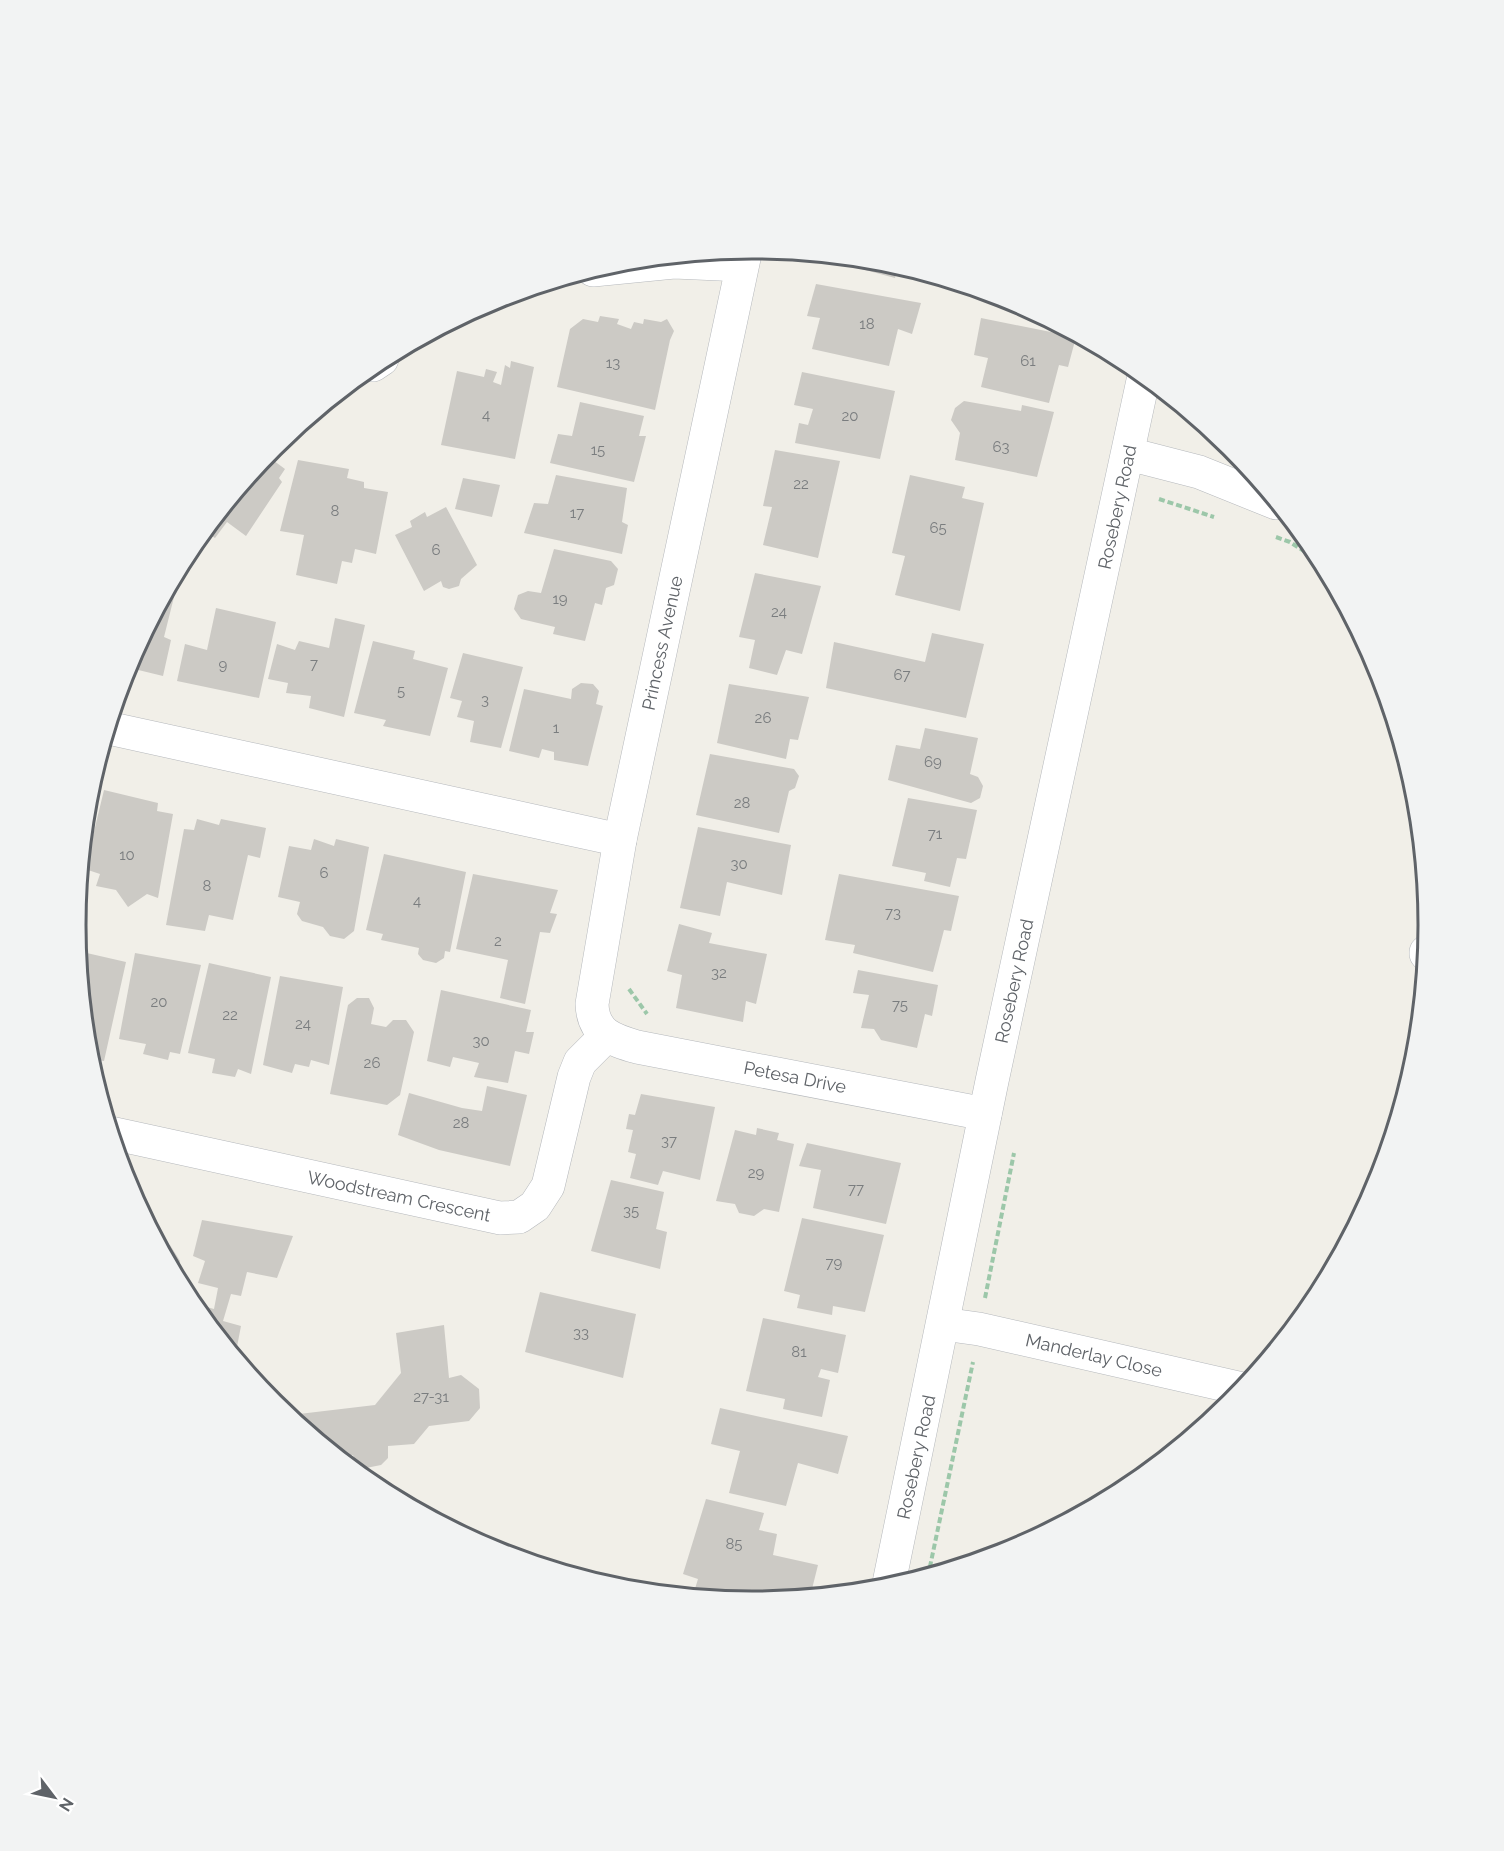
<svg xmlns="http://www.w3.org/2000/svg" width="1504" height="1851" font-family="Raleway,sans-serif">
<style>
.building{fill:#cccac5}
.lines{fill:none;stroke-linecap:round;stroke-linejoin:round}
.minor-casing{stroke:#b5b8bc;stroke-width:34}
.path{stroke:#9cc7a9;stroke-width:4;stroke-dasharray:6 3;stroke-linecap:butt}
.minor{stroke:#fff;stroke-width:33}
.labels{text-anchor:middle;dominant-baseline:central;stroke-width:6;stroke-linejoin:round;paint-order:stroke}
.number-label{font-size:15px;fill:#7a7d7f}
.street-label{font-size:18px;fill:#5f6368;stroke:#fff}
.rim{fill:none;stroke:#5f6368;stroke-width:3}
</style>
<rect width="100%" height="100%" fill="#f1efe8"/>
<g class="building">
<path d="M829,256L884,262L898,266L895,278L828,260Z"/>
<path d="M816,284L921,303L912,334L898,329L889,366L812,349L820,318L807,316Z"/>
<path d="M600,316L619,319L617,324L631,329L634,322L643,324L644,319L661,322L667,319L674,331L670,340L655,410L557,387L570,329L583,319L598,322Z"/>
<path d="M981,318L1076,337L1068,367L1059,365L1049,403L981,387L988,358L974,355Z"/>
<path d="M511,361L534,367L515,459L441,445L457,371L484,377L486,369L497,372L493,382L501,385L505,365L510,368Z"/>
<path d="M802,372L895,391L880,459L795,443L799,423L808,425L813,409L794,405Z"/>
<path d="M964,401L1021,411L1022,405L1054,412L1037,477L955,460L960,433L951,420L955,408Z"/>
<path d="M580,402L644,416L639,436H646L634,482L550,463L558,434L572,436Z"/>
<path d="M775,450L840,461L818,558L763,545L772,507L763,506Z"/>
<path d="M266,455L285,469L279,478L282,482L246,536L227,522L215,538L204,531Z"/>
<path d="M298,460L349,469L347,478L364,482V488L388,492L376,554L355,549L352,563L342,561L337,584L296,575L304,535L280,531Z"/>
<path d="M556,475L627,488L622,522L628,525L622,554L524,533L534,503L548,504Z"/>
<path d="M910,475L965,487L962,498L984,503L960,611L895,595L905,556L892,553Z"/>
<path d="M463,478L500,485L492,517L455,509Z"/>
<path d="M446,507L477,565L461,579L459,586L449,589L443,587L441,581L424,591L395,535L412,527L410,521L425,512L427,517Z"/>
<path d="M554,549L611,561L618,569L614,585L606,588L602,605L595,603L585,641L553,634L555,627L521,619L514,609L518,595L528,591L541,593Z"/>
<path d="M755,573L821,586L802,654L786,650L777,675L749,668L755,640L739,637Z"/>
<path d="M165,595L174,597L164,637L171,640L163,676L126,667Z"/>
<path d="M216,608L276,622L259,698L177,681L185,644L207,650Z"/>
<path d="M335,618L365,625L344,717L309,708L311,696L286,693L288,683L268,679L277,644L295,650L299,641L329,648Z"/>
<path d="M932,633L984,644L966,718L826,688L834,642L925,662Z"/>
<path d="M373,641L415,651L413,659L448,668L430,736L383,726L386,720L354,713Z"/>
<path d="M463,653L523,667L501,748L470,742L474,721L457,717L462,701L450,698Z"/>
<path d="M581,683L593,684L599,691L596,704L603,706L588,766L554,760V752L542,749L539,758L509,751L524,689L571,699L572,689Z"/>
<path d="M729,684L809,697L798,740L790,739L786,759L717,743Z"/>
<path d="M925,728L978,738L970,774L978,777L983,786L980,798L971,803L888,780L896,745L920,749Z"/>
<path d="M710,754L794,769L799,776L795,788L789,791L779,833L696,815Z"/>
<path d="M104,790L158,803L157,811L173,814L158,898L147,894L128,907L116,890L96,886L100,874L85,869Z"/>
<path d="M908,798L977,810L966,859L957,858L950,887L924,881L926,873L892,866Z"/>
<path d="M197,819L219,825L221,819L266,828L260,858L248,855L233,920L209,915L205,931L166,925L184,829L194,830Z"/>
<path d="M698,827L791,845L782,895L727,882L720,916L680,908Z"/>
<path d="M314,839L334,846L336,839L369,847L354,931L344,939L330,936L323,927L302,921L297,914L300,902L278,897L289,846L311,850Z"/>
<path d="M384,854L466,872L450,952L445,951L444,958L436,963L423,960L418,954L419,948L381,940L383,934L366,930Z"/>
<path d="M473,874L558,890L550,913L557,914L550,933L540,932L525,1004L500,998L508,960L456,949Z"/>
<path d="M839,874L959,896L951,931L944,930L933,972L853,953L855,945L825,940Z"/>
<path d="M679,924L712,933L709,943L767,954L756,1004L746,1001L743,1022L676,1008L682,975L667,971Z"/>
<path d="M78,951L126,962L104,1061L88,1059V1057Z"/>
<path d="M135,953L201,965L180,1054L170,1052L168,1060L143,1054L146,1044L119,1039Z"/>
<path d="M209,963L271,977L251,1074L238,1069L235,1077L212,1073L215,1059L188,1053Z"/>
<path d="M858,970L938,985L932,1016L925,1014L917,1048L881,1040L874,1029L861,1028L869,995L853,993Z"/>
<path d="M280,976L343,987L329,1065L311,1060L309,1067L295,1064L292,1073L263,1065Z"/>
<path d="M441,990L531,1010L526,1032H534L529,1054L515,1051L508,1083L474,1077L479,1063L453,1057L450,1067L427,1061Z"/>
<path d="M357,998H369L374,1008L371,1024L386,1027L393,1020H406L414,1032L400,1095L387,1105L330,1094L348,1005Z"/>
<path d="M487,1086L527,1095L510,1166L439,1150L398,1135L409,1093L462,1108L482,1111Z"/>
<path d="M641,1094L715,1107L700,1180L663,1171L658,1185L630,1178L636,1154L628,1152L633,1130L626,1129L629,1114L635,1115Z"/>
<path d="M757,1128L779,1133L777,1140L794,1144L779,1212L764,1209L754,1216L739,1213L735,1204L716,1201L735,1130L756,1135Z"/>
<path d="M807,1143L901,1163L886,1224L813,1208L821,1170L799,1166Z"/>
<path d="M611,1180L664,1192L656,1229L667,1232L660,1269L591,1251Z"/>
<path d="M802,1218L884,1235L865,1312L833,1306L832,1315L797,1308L800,1295L784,1291Z"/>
<path d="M202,1220L293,1236L277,1278L247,1272L241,1296L231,1294L223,1321L241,1326L235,1357L195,1309L196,1304L214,1309L218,1288L198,1283L205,1261L193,1256Z"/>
<path d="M158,1243L170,1245L180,1261L176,1276Z"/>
<path d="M540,1292L636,1314L623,1378L525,1352Z"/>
<path d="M763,1318L846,1335L838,1373L821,1369L818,1377L830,1380L822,1417L783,1409L785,1399L746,1391Z"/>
<path d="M444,1325L449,1378L461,1375L479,1389L480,1408L469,1421L429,1426L414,1444L388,1446V1458L381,1465L361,1469L355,1462L353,1455L338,1457L300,1426L299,1414L375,1405L401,1373L396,1333Z"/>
<path d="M720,1408L848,1436L838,1474L798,1463L786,1506L729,1493L740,1451L711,1444Z"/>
<path d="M706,1499L764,1513L759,1530L777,1534L773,1555L818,1565L810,1597L752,1602L694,1592L698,1579L683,1574Z"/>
</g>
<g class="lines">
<g class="minor-casing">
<g id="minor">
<path d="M746,249L620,840L592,1004C593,1034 613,1040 637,1047L985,1114"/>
<path d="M593,270L674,262L742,265"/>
<path d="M373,365L382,359"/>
<path d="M1129,454L1199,472L1276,503"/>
<path d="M108,728L620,840"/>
<path d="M1426,954V952"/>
<path d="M111,1133L500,1218L519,1217L535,1206L548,1186L574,1077L580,1062L606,1036"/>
<path d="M943,1324L979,1329L1243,1389"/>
<path d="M888,1588L992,1081L1144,376"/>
</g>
</g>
<g class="path">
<path d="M1159,499L1214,517"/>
<path d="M1276,537L1290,542L1322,563"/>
<path d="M629,989L647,1014"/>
<path d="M985,1298L1014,1153"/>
<path d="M928,1576L973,1362"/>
</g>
<use href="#minor" class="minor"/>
</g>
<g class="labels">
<g class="number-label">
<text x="867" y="324">18</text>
<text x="1028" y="361">61</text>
<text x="613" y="363">13</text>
<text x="486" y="415">4</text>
<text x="850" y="416">20</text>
<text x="1001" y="447">63</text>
<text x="598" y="450">15</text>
<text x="801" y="484">22</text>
<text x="335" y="511">8</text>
<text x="577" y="513">17</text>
<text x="938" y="528">65</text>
<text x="436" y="550">6</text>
<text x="560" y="599">19</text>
<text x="779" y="612">24</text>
<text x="314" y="664">7</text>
<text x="223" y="665">9</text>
<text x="902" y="675">67</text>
<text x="401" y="691">5</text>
<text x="485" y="700">3</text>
<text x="763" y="718">26</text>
<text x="556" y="728">1</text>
<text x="933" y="762">69</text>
<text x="742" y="803">28</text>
<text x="935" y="834">71</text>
<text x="127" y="855">10</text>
<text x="739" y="864">30</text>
<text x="324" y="873">6</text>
<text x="207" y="886">8</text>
<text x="417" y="901">4</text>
<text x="893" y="913">73</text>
<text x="498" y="941">2</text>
<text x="719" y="973">32</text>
<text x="159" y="1002">20</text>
<text x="900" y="1005">75</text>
<text x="230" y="1015">22</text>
<text x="303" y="1024">24</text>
<text x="481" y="1041">30</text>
<text x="372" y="1063">26</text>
<text x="461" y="1123">28</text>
<text x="669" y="1141">37</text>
<text x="756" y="1173">29</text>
<text x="856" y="1189">77</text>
<text x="631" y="1211">35</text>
<text x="834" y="1263">79</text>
<text x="581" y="1333">33</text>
<text x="799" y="1352">81</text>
<text x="431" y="1397">27-31</text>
<text x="734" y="1544">85</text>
</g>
<g class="street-label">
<text transform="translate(1117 507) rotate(-78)">Rosebery Road</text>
<text transform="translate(662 643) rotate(-78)">Princess Avenue</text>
<text transform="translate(1014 981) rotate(-78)">Rosebery Road</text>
<text transform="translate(795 1077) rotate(11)">Petesa Drive</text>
<text transform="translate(399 1196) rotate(12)">Woodstream Crescent</text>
<text transform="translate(1094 1355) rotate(13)">Manderlay Close</text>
<text transform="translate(916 1457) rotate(-78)">Rosebery Road</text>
</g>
</g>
<path d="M0 0H1504V1851H0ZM86 925a666 666 0 1 1 1332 0a666 666 0 1 1-1332 0Z" fill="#f2f3f3" fill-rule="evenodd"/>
<path class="rim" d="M86 925a666 666 0 1 1 1332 0a666 666 0 1 1-1332 0Z"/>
<g transform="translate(54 1797) rotate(122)" stroke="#ffffff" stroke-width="4.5" paint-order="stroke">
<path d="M0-4.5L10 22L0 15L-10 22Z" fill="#5f6368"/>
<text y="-9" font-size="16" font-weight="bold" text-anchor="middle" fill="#5f6368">N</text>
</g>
</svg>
